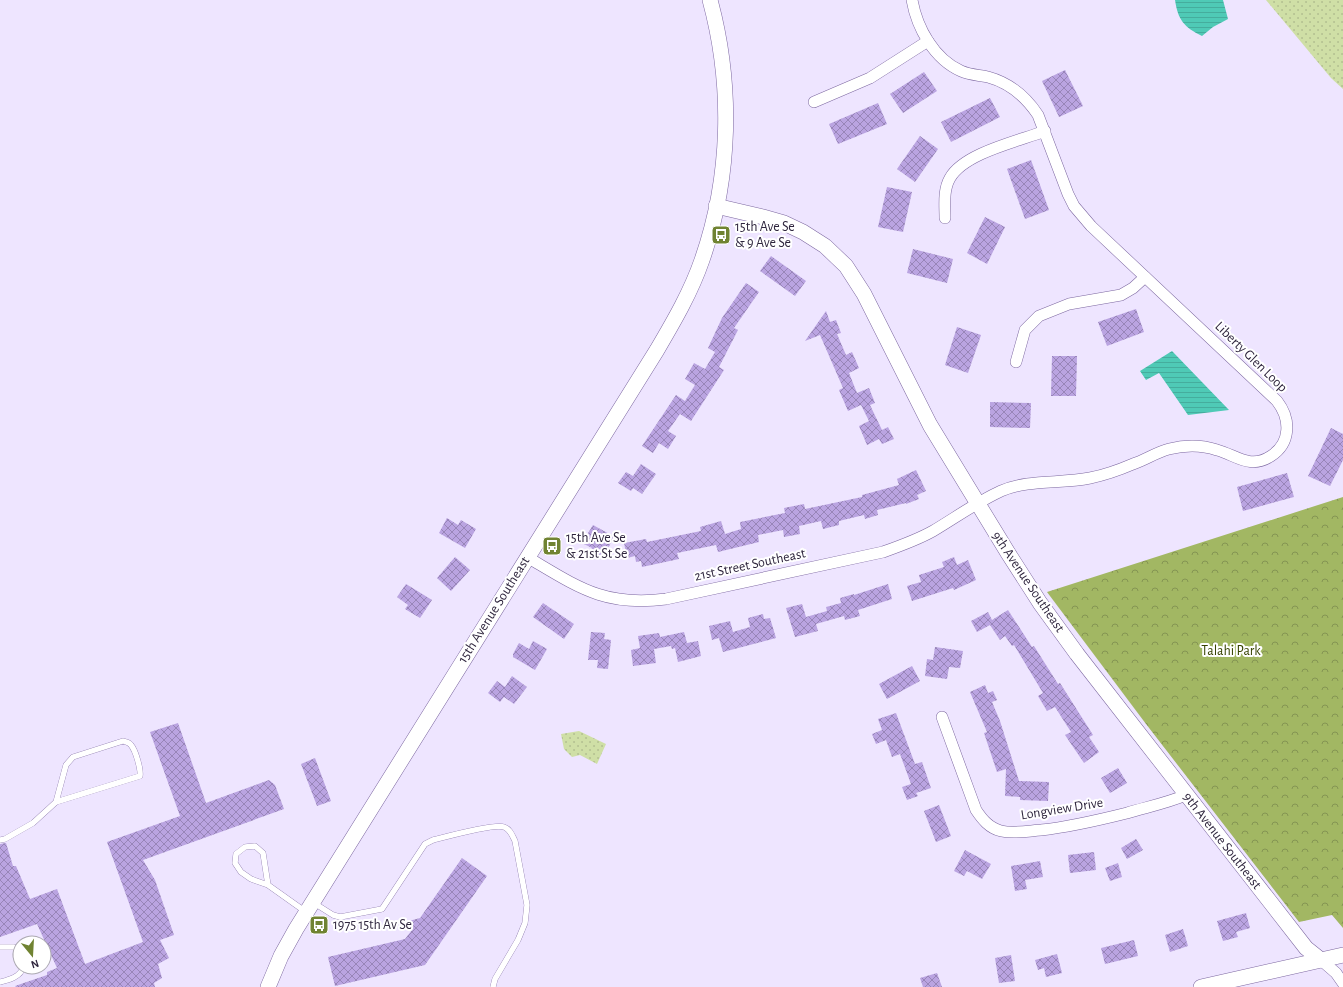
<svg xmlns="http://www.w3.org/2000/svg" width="1343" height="987" font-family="'Alegreya Sans',sans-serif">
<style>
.grass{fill:url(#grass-dots)}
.forest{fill:url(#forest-crowns)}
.water{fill:url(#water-rules)}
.building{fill:url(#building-cross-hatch)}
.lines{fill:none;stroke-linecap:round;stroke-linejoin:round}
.lane-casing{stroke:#7c67a0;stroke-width:6}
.street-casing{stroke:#7c67a0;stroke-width:12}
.secondary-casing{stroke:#7c67a0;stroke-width:16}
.lane{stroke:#fff;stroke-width:5.5}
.street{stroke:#fff;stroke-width:11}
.secondary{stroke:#fff;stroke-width:15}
.labels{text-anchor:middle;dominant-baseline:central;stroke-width:4;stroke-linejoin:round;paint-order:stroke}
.poi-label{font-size:14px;fill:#2e253d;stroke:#fff;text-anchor:start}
.street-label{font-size:14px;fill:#2e253d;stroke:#fff}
.park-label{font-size:14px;fill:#374300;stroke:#fff}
</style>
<defs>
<pattern id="grass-dots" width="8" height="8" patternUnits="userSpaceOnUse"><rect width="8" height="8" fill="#cfdfa6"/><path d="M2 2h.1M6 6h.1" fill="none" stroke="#b2bf90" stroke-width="1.8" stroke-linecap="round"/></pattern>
<pattern id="forest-crowns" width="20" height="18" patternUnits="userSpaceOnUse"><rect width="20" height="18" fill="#a2b763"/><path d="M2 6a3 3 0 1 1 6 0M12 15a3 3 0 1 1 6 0" fill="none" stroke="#849553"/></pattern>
<pattern id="water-rules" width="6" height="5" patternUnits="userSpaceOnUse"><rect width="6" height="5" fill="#4fcab6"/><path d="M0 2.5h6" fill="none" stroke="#45ad9d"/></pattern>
<pattern id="building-cross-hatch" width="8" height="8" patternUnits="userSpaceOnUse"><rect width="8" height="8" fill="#baa4e1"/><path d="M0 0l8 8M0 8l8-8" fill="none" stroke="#9885b8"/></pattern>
</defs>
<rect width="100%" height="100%" fill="#eee5ff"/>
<g class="grass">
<path d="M1266,0H1343V89L1331,78Z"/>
<path d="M579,731L606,744L597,764L580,755L572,757L564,749L561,734Z"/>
</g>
<path class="forest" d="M1343,497V928L1332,915L1299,922L1146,724L1047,592Z"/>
<g class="water">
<path d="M1175,0H1223L1228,19L1213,27L1202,36C1184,27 1178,20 1175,0Z"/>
<path d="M1172,351L1229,410L1188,415L1159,373L1146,380L1140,371Z"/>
</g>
<g class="building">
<path d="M1065,70L1083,106L1059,117L1042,81Z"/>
<path d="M924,72L937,91L903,113L890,94Z"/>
<path d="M990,98L1000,117L951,142L941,122Z"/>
<path d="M878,103L887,124L838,144L829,124Z"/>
<path d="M920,136L938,149L915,182L897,169Z"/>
<path d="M1031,160L1049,210L1025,219L1007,169Z"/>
<path d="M887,187L912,192L903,232L878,227Z"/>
<path d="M985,217L1005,227L987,264L967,253Z"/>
<path d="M913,249L953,259L947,283L907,273Z"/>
<path d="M771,256L806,281L795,296L760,271Z"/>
<path d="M746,283L759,292L734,328L738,330L719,367L724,370L691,421L680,414L668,431L676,436L668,449L659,443L653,453L642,446L676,395L685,401L695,385L685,379L694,363L705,369L715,352L708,348L722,318Z"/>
<path d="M1136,309L1144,332L1107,346L1098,322Z"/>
<path d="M826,311L830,322L836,320L841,333L837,334L846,355L852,352L859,368L849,373L857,393L869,388L875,403L870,405L882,430L888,427L894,439L882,444L879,439L867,445L859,426L869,421L861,405L848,411L839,390L843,388L820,335L805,341Z"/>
<path d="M957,327L981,335L968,373L945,365Z"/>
<path d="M1052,356H1077L1076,396H1051Z"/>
<path d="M990,402L1031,403L1030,428L990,427Z"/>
<path d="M1331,428L1343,434V460L1330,486L1308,476Z"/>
<path d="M641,464L656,474L642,494L633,488L631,491L618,483L626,472L633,476Z"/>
<path d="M916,470L926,491L917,495L919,499L906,504V503L877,510L878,515L865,519L864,515L839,521V525L823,529L821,521L799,526L800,534L784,537L783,530L758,535L759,542L718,552L716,545L677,553L679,559L642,567L641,561L636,562L635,556L627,558L624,543L646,539L647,542L701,531L700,527L721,521L725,534L741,529L740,522L785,513L784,508L804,504L805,509L862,497V495L899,485L897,479Z"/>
<path d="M1287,473L1294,497L1243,511L1237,487Z"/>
<path d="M447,518L458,525L461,520L476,529L465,548L439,533Z"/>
<path d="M593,525L613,536V539L602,559L590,553L592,548L582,543Z"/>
<path d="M455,557L470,570L451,591L437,578Z"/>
<path d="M954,557L957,565L968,560L976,580L954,590L953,588L912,601L907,586L921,582L919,575L944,567L942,562Z"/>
<path d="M406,584L432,600L420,618L405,609L408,605L397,597Z"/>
<path d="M888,584L892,599L858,610L860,616L845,620L844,616L816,624L818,631L795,637L786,608L802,604L806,617L827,611L826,607L841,603L840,598L854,594V595Z"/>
<path d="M543,603L574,624L564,639L533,617Z"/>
<path d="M1008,610L1032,647L1034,646L1058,684L1060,683L1093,735L1089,737L1099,752L1084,763L1065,735L1071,732L1055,707L1047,711L1038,696L1043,693L1014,645L1012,646L1005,636L1000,640L990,625L977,632L971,621L988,612L992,620Z"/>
<path d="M763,614L764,619L770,618L776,638L723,652L719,638L712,640L709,626L730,621L733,632L750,627L748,618Z"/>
<path d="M591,632L605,633L604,639L611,640L608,669L597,668L598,660H588Z"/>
<path d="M684,632L687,643L698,641L701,656L678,662L675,648L672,649L671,646L654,649L656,663L633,666L631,650L640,648L638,636L659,633L660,637Z"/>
<path d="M533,641L547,649L535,670L513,657V654L519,643L529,649Z"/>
<path d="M935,647L963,651L960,668L949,667L947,679L925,676L927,659L933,660Z"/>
<path d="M912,666L920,681L887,699L879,684Z"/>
<path d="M512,676L527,687L514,704L504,697L500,702L488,693L497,681L505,687Z"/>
<path d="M985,685L988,693L993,691L997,700L992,702L1000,721L1019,781L1049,782L1048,801L1020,800V797L1005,796L1006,769L997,772L984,733L987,732L970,692Z"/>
<path d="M896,713L915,764L922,762L931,788L916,793L918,796L907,800L902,787L911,784L900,754L892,757L886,740L876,744L872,734L882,730L878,719Z"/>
<path d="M178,723L206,803L269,780L275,785L284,809L143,860L155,880L174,935L160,940L169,958L158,964L162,978L154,983L155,987H16L15,986L47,975V972L57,968L37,924L0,937V844L6,843L13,866H16L30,899L57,889L85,964L143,942L107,842L180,816L150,732Z"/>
<path d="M315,758L331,801L317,806L301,764Z"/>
<path d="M1118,768L1127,783L1110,793L1101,778Z"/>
<path d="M939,805L951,836L936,842L924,811Z"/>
<path d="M1136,839L1143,850L1127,859L1121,848Z"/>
<path d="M965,850L991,864L982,879L967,871L964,876L954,871Z"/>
<path d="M1094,852L1096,870L1070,873L1068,855Z"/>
<path d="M462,858L487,876L425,965L335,986L328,957L405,939L412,930L409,921L420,918Z"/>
<path d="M1040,861L1043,877L1025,880L1027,889L1015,891L1011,866Z"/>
<path d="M1118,863L1122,877L1110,881L1105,868Z"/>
<path d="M1246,913L1250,928L1236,932L1238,937L1223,941L1217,921Z"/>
<path d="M1183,929L1188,946L1170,952L1165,935Z"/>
<path d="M1134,940L1138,956L1105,964L1101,948Z"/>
<path d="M1057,954L1062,973L1046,977L1044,968L1038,970L1035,960Z"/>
<path d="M1011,955L1015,981L999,983L995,958Z"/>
<path d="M937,973L942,987H923L920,978Z"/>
</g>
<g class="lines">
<g class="lane-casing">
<g id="lane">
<path d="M0,840L5,839L33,823L56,802L140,776C141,770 136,751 131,745C129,742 126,742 123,741L73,757L66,765L56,802"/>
<path d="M268,885L263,853L255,846L245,847L236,854L235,863L241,872L251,879L268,885L306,912"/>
<path d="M314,903L333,915L340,917L382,909L425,844L433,840C445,837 495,823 504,827C510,829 512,835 515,841L527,905L525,923L518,940L495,979L493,987"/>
<path d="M0,947H14L20,952"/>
<path d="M0,982C8,980 21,977 23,967"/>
</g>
</g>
<g class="street-casing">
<g id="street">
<path d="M814,102L870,78L928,41"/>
<path d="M945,218C945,205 943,190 950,178C964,153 1019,141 1045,131"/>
<path d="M1016,362L1025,330L1039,316L1069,304L1121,295L1133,288L1145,277"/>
<path d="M527,557C578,587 604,607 666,599L883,552C900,546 917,540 933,531C955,518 977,502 1001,491C1029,479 1060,484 1090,478C1105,475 1119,470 1133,464C1145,460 1157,452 1169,449C1185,445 1202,445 1217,450C1236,455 1250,470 1271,456C1291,443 1291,419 1277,401L1091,226L1074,206L1068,194L1038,115C1026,97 1010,83 988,77C979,75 970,75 961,71C934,59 917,28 912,0"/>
<path d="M942,717L976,810C982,819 989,828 1001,831C1014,834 1028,831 1041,830C1070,827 1099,820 1127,813C1147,807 1167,803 1186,795"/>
<path d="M1321,960L1336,973L1343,983"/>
</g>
</g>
<g class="secondary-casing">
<g id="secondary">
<path d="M716,206L763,217L784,223L803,232L825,246L846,266L864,294L930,425L1008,553L1040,603L1077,654L1306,948L1321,960"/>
<path d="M268,987L281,956L296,929L657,350C674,321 691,292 702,260C731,177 733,85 710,0"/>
<path d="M1201,987L1343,955"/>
</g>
</g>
<use href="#lane" class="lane"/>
<use href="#street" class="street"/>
<use href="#secondary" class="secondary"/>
</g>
<defs>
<g id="bus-square" transform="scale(1)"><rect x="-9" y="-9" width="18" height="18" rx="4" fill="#708332" stroke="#fff"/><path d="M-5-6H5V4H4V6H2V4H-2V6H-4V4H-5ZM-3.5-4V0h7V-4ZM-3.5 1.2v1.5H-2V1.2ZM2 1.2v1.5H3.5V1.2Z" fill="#fff"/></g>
</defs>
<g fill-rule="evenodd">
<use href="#bus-square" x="721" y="235"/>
<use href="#bus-square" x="552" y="546"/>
<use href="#bus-square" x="319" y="925"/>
</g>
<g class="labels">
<g class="poi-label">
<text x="735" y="227">15th Ave Se<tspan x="735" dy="16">&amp; 9 Ave Se</tspan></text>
<text x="566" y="538">15th Ave Se<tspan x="566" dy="16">&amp; 21st St Se</tspan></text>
<text x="333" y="925">1975 15th Av Se</text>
</g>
<g class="street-label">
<text transform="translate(1251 357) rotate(44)">Liberty Glen Loop</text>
<text transform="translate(750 565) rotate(-12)">21st Street Southeast</text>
<text transform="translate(1028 582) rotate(56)">9th Avenue Southeast</text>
<text transform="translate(494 610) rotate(-58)">15th Avenue Southeast</text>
<text transform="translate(1062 809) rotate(-9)">Longview Drive</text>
<text transform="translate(1222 841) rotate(52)">9th Avenue Southeast</text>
</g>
<g class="park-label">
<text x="1231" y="651">Talahi Park</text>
</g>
</g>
<g transform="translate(32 955) rotate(162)"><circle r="19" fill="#ffffff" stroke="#aba8b1"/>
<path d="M0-3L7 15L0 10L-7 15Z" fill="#708332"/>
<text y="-6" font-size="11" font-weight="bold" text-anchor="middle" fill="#2e253d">N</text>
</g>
</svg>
